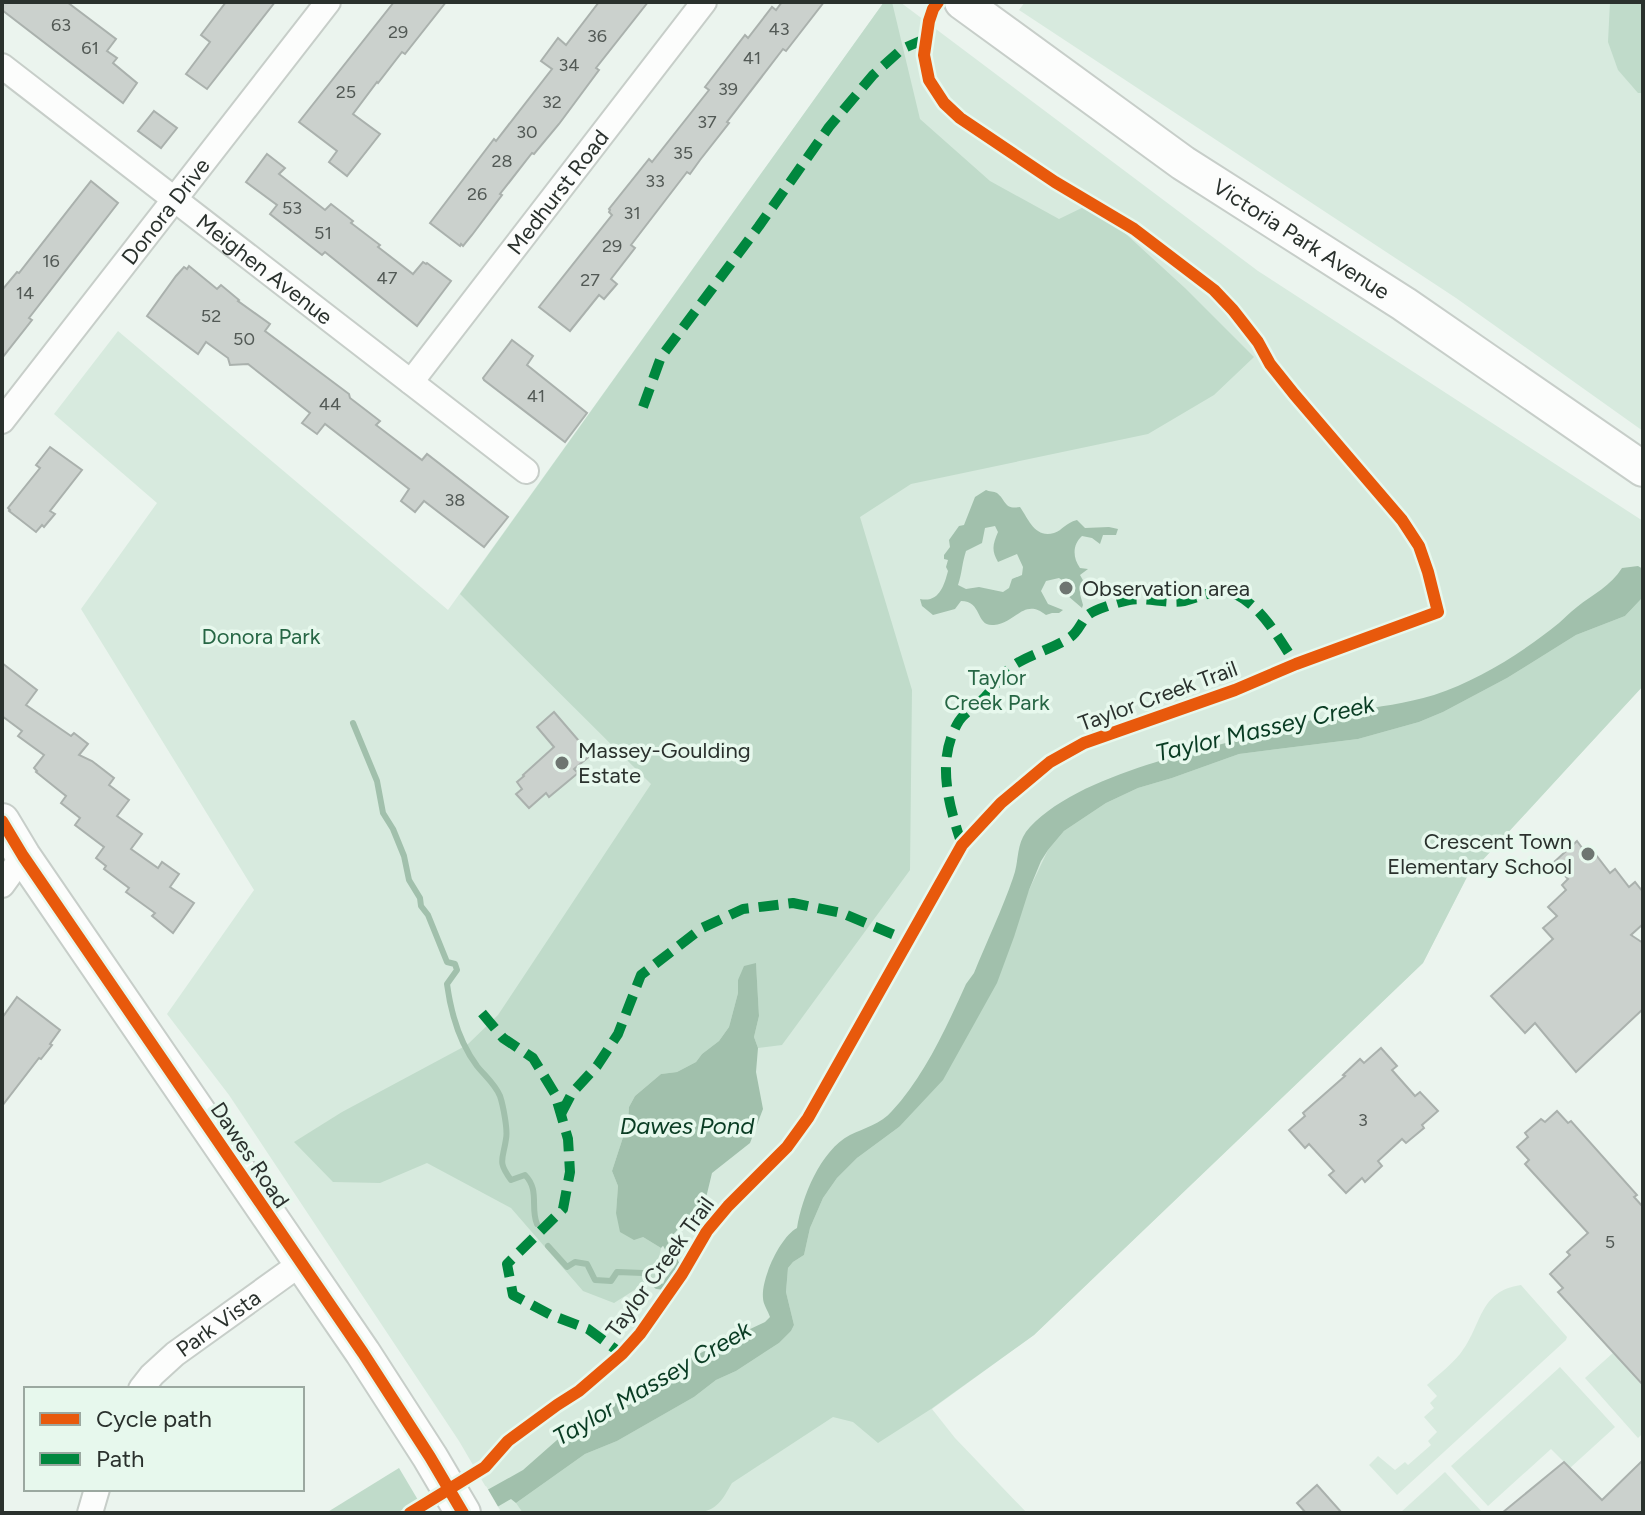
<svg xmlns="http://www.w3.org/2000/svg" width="1645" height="1515" font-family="Figtree,sans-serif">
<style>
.green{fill:#d7eade}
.forest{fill:#c0dbca}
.water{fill:#a1c0ac;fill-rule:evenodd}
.pier{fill:#ebf4ee}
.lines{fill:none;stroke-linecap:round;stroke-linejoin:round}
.stream{stroke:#a1c0ac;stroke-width:6}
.building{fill:#cbd1cd;stroke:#aab1ad;stroke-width:2}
.street-casing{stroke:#c7cec9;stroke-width:28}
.secondary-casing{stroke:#c7cec9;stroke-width:38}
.street{stroke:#fcfdfc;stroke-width:24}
.secondary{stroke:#fcfdfc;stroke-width:34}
.quiet{stroke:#00873e;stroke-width:10;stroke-dasharray:20 10;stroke-linecap:butt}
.cycleway-casing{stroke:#e7f8ed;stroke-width:17}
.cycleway{stroke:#e8590c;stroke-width:12}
.poi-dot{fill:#6e7571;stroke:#e7f8ed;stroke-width:3}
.labels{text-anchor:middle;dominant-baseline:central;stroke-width:7;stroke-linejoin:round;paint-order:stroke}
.number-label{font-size:18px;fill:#525955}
.street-label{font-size:22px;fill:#2a312d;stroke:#e7f8ed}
.poi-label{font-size:22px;fill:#2a312d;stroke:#e7f8ed;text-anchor:start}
.park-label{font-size:22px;fill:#266644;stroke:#e7f8ed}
.water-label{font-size:24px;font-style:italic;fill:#093c23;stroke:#e7f8ed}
</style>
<rect width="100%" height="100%" fill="#ebf4ee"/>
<g class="green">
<path d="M884,2H900L1258,271L1643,521V686L1467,877L1423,963L1034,1335L932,1409L955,1438L1027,1513H501L459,1441L229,1095L167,1014L254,890L81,609L157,503L54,414L118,331L448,610Z"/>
<path d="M1025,2H1643V431L1456,298L1019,10Z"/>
<path d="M1521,1285L1567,1337L1566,1340L1397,1495L1369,1465L1378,1456L1395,1470L1405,1462L1408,1465L1431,1445L1428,1441L1437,1432L1424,1417L1434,1408L1430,1403L1437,1396L1427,1385C1438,1375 1451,1365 1460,1354C1482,1327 1478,1291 1521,1285Z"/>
<path d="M1613,1353L1625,1366L1629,1362L1643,1385V1433L1638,1438L1585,1378Z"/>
<path d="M1560,1367L1615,1427L1570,1468L1551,1449L1488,1506L1451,1466Z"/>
<path d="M1445,1472L1483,1513H1400Z"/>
</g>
<g class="forest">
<path d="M884,2H892L920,119L990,181L1059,219L1092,203L1185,288L1254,357L1214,395L1148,434L911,484L860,517L912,690L910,870L782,1045L758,1048L754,1037L759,1016L756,964L738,980V993L729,1027L719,1041L702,1054L696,1062L677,1072L661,1074L635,1096L629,1107L628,1122L612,1171L618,1186L616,1213L638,1237H643L661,1248L655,1277L614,1303L583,1291L511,1208L427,1163L380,1183L333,1182L294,1142L342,1112L467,1045L498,1015L651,784L460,594Z"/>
<path d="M1610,2H1643V93H1638L1618,70L1608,42Z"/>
<path d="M1643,597V686L1467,877L1423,963L1034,1335L931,1409L878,1443L853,1422L833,1417L732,1483C722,1500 718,1510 697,1513H523L516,1503L585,1454L617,1441L694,1397L716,1380L736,1371L779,1343L791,1331L794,1325L786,1292L788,1268L793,1262L804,1255L810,1228L823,1198L837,1178L857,1158L899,1127L1029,890L1048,850L1064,831L1106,803L1138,788L1172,778L1239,754L1358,739L1419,722L1443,712L1507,678L1576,635L1625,616Z"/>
<path d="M399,1468L418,1500L397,1513H326Z"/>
</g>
<g class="water">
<path d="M986,490C989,492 994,491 997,493C1006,500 1004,510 1020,507C1028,518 1035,539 1054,533C1063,530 1065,523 1077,520L1085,528L1109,527L1118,529L1116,535H1103L1100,544L1092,538L1082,536C1073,544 1072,557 1080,568L1088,569L1080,575L1084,582V588L1080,594L1083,605L1082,608L1068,596L1071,591L1069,585L1059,578L1046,581L1041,591L1048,604L1063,610L1059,613H1052L1046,615C1024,597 1016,623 994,625C975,627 983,601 961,601L955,609L933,615L922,606L920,599C939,603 944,586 948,571L946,567L948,560L944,559V555L950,547L949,540L959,526L964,525L975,497ZM995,526L998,532C993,544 991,550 998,562L1017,554L1023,567L1022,575L1012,579L1009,588L1003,592L979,587L966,589L958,585C962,573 962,563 966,551L982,543L985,528Z"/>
<path d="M1638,566L1643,569V597L1625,616L1576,635L1507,678L1443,712L1419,722L1358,739L1239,754L1172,778L1138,788L1106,803L1064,831L1048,850L1041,861L1029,890L1014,937L997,983L943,1080L899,1127L857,1158L837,1178L823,1198L810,1228L804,1255L793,1262L788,1268L786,1292L794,1325L791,1331L779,1343L736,1371L716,1380L694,1397L617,1441L585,1454L516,1503L511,1499L487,1513H446L523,1470L557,1440L616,1403L643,1383L716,1345L765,1322L770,1317C768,1311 763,1304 763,1298C761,1279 780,1237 797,1228C802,1197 820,1151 850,1135C864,1128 881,1124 892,1111C924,1077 947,1026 966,984L974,973C987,941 1002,910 1013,878C1020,859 1015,843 1030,827C1074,780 1172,757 1233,741C1272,730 1311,719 1351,712C1379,706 1405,704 1434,695C1479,680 1522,653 1559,623C1565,618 1570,612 1577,607C1593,594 1611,586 1622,568Z"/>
<path d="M756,963L759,1016L754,1037L758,1048L756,1072L763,1109L750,1143L712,1173L705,1202L693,1223L681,1226L661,1248L643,1237L634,1240L620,1232L616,1213L618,1186L612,1171L628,1122L629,1107L635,1096L661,1074L677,1072L696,1062L702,1054L719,1041L729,1027L738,993V980L744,966Z"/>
</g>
<path class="pier" d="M486,1486L500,1510L495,1513H442L444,1510Z"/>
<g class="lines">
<g class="stream">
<path d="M353,723L377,781L383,813L393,829L404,856L409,880L420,898L421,906L428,915L447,962L455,964L457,970L447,984C451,1014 459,1042 477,1066C485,1076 495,1084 500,1096C503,1105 508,1130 506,1139C503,1160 497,1161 511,1180L525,1175C540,1190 530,1208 537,1224"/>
<path d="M548,1246L567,1267L575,1262L587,1264L595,1280L611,1281L617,1272L643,1273L657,1286L665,1287L668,1280L678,1267L665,1243"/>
</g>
</g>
<g class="building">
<path d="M2,2H67L116,39L107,51L117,58L113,63L137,83L123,103L2,10Z"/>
<path d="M226,2H275L207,89L186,74L210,42L201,35Z"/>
<path d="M394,2H446L405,54L402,52L378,83L377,82L353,114L380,134L347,176L329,162L337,151L299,122Z"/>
<path d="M599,2H648L596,68L599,70L559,124L534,154L532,153L500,194L502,195L472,235L463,246L461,244L460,246L430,223L494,139L496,141L552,69L541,61L558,38L566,45Z"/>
<path d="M782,2H824L786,51L783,49L727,122L729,123L700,160L690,174L687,172L631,245L635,248L611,279L617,284L604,299L599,295L570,331L539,307L612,215L609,212L610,210L609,209L649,159L652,162L709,90L705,87L745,35L748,38L772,7L776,10Z"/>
<path d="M154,111L177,128L161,148L138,131Z"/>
<path d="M267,154L285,168L279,174L325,210L331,204L353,221L351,223L380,245L378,247L413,274L423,262L426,264L427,263L451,281L417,326L325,252L322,255L270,214L277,205L246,182Z"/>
<path d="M91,181L118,203L29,318L32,320L2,358V290L17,272L19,273Z"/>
<path d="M189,266L217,289L221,285L239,300L238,301L270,324L265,331L349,394L350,398L380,421L376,425L422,460L427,454L508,517L484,547L424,501L415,512L401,501L409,489L325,424L317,434L302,423L310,413L248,364L230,365L228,358L206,342L198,354L147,316L176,276L184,267L187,269Z"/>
<path d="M512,340L533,356L527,365L587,413L565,442L484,380L483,378Z"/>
<path d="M50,447L82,470L50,511L55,514L44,527L42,525L36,532L9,511L10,510L8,508L40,468L36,465Z"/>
<path d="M2,663L37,690L26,705L71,736L74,733L88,744L79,755L92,761L114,778L109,785L129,800L117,816L142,834L131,849L158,868L162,862L179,874L170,887L194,903L173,933L152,916L155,913L126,892L129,888L104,869L106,866L96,858L104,847L75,825L80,818L61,803L66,796L36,772L37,771L34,768L44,755L18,736L22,731L2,716Z"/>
<path d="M554,712L591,755L574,769L578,773L549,797L546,793L529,808L516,794L522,789L517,782L524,776L523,775L554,747L537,727Z"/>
<path d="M1577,841L1591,860L1596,855L1610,873L1615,869L1629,887L1635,882L1643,892V924L1631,935L1643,943V1009L1576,1072L1535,1023L1525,1033L1491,996L1553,939L1543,928L1557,916L1548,907L1566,890L1562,885L1568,879L1553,863Z"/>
<path d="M17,997L60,1030L50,1044L52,1045L41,1059L39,1058L2,1106V1018Z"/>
<path d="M1381,1048L1397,1066L1392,1070L1415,1096L1420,1092L1438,1111L1422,1125L1424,1128L1406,1143L1402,1139L1378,1161L1382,1166L1365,1182L1362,1178L1346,1193L1329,1175L1334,1171L1309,1144L1305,1148L1289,1130L1305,1116L1303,1113L1345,1076L1343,1075L1360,1059L1364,1063Z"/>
<path d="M1557,1111L1568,1123L1571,1121L1637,1195L1634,1197L1643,1207V1385L1558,1292L1563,1288L1550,1274L1570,1255L1567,1252L1588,1233L1525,1164L1529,1160L1517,1147L1528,1137L1525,1133L1541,1119L1545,1122Z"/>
<path d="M1643,1460V1513H1502L1564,1462L1602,1500Z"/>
<path d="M1317,1485L1342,1513H1306L1297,1503Z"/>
</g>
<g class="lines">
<g class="street-casing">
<g id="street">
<path id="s1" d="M2,66L526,471"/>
<path id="s2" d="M411,382L704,2"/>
<path id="s3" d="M2,421L328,2"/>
<path d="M2,885L23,856"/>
<path id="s4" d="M141,1389L152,1375L175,1354L300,1264"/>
<path d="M90,1513L97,1489"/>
</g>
</g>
<g class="secondary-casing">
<g id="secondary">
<path id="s5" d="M962,2L1183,163L1404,304L1643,469"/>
<path d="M2,821L23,856L363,1353L430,1457L463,1513"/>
</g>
</g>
<use href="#street" class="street"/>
<use href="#secondary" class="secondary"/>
<g class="quiet">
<path d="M643,407L661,357L759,226L829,127L873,75L902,49L925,39"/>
<path d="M962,845C949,806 935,760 959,721C964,713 975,707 981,701C993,690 1001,674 1014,665C1031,654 1052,649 1069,638C1079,632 1081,621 1088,615C1095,609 1119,602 1129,600C1147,597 1166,604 1184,601C1202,597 1218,586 1237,595C1263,608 1280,641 1296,664"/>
<path d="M482,1013L503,1038L533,1058L555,1094L568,1139L570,1172L563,1209L507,1264L513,1295L551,1315L588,1329L622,1354"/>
<path d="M561,1114L572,1093L597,1066L618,1034L641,975L702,928L743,909L793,903L842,913L909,941"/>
</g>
<g class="cycleway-casing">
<g id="cycleway">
<path d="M2,821L23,856L363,1353L430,1457L463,1513"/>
<path d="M410,1513L485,1467L508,1441L557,1405L579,1391L622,1354L640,1334L682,1274L707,1231L728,1206L787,1147L808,1118L962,845L1001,803L1050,762L1084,743L1235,690L1296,664L1438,612L1428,572L1419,546L1402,520L1294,394L1270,364L1258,342L1233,310L1214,290L1134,229L1055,182L960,118L944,103L929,80L924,55L929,21L933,9L938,2"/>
</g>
</g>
<use href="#cycleway" class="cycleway"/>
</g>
<g class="poi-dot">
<circle cx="1066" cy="588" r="8"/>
<circle cx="562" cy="763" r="8"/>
<circle cx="1588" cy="854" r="8"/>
</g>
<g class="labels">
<g class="number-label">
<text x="61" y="25">63</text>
<text x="779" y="29">43</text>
<text x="398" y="32">29</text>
<text x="597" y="36">36</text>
<text x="90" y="48">61</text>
<text x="752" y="58">41</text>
<text x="569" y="65">34</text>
<text x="728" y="89">39</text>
<text x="346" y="92">25</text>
<text x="552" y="102">32</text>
<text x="707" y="122">37</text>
<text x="527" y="132">30</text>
<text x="683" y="153">35</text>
<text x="502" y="161">28</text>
<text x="655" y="181">33</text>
<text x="477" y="194">26</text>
<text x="292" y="208">53</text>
<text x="632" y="213">31</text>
<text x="323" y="233">51</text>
<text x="612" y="246">29</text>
<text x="51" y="261">16</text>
<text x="387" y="278">47</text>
<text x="590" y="280">27</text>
<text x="25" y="293">14</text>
<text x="211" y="316">52</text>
<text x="244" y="339">50</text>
<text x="536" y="396">41</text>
<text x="330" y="404">44</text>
<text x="455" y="500">38</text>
<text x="1363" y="1120">3</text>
<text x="1610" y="1242">5</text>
</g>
<g class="street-label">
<text stroke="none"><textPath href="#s2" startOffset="240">Medhurst Road</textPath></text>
<text stroke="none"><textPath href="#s3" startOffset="266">Donora Drive</textPath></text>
<text stroke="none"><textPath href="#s5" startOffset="414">Victoria Park Avenue</textPath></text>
<text stroke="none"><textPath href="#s1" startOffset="332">Meighen Avenue</textPath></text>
<text transform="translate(1158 696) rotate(-20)">Taylor Creek Trail</text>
<text transform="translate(250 1155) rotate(56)">Dawes Road</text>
<text transform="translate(660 1267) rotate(-54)">Taylor Creek Trail</text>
<text stroke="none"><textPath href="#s4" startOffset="102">Park Vista</textPath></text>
</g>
<g class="poi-label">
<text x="1082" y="588">Observation area</text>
<text x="578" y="750">Massey-Goulding<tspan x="578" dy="25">Estate</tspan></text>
<text x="1572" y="841" text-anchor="end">Crescent Town<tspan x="1572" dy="25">Elementary School</tspan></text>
</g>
<g class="park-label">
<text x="261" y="636">Donora Park</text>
<text x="997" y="677">Taylor<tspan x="997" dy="25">Creek Park</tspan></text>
</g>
<g class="water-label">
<text transform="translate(1265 728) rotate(-13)">Taylor Massey Creek</text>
<text x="687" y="1125">Dawes Pond</text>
<text transform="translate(652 1383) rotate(-30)">Taylor Massey Creek</text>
</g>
</g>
<rect width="1645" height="1515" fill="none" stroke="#2a312d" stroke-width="8"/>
<rect x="24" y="1387" width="280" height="104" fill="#e7f8ed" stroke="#9ba8a0" stroke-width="2"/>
<rect x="40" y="1413" width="40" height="12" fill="#e8590c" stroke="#9ba8a0" stroke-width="2"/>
<text x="96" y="1427" font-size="24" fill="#2a312d">Cycle path</text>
<rect x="40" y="1453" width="40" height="12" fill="#00873e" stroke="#9ba8a0" stroke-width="2"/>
<text x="96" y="1467" font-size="24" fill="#2a312d">Path</text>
</svg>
